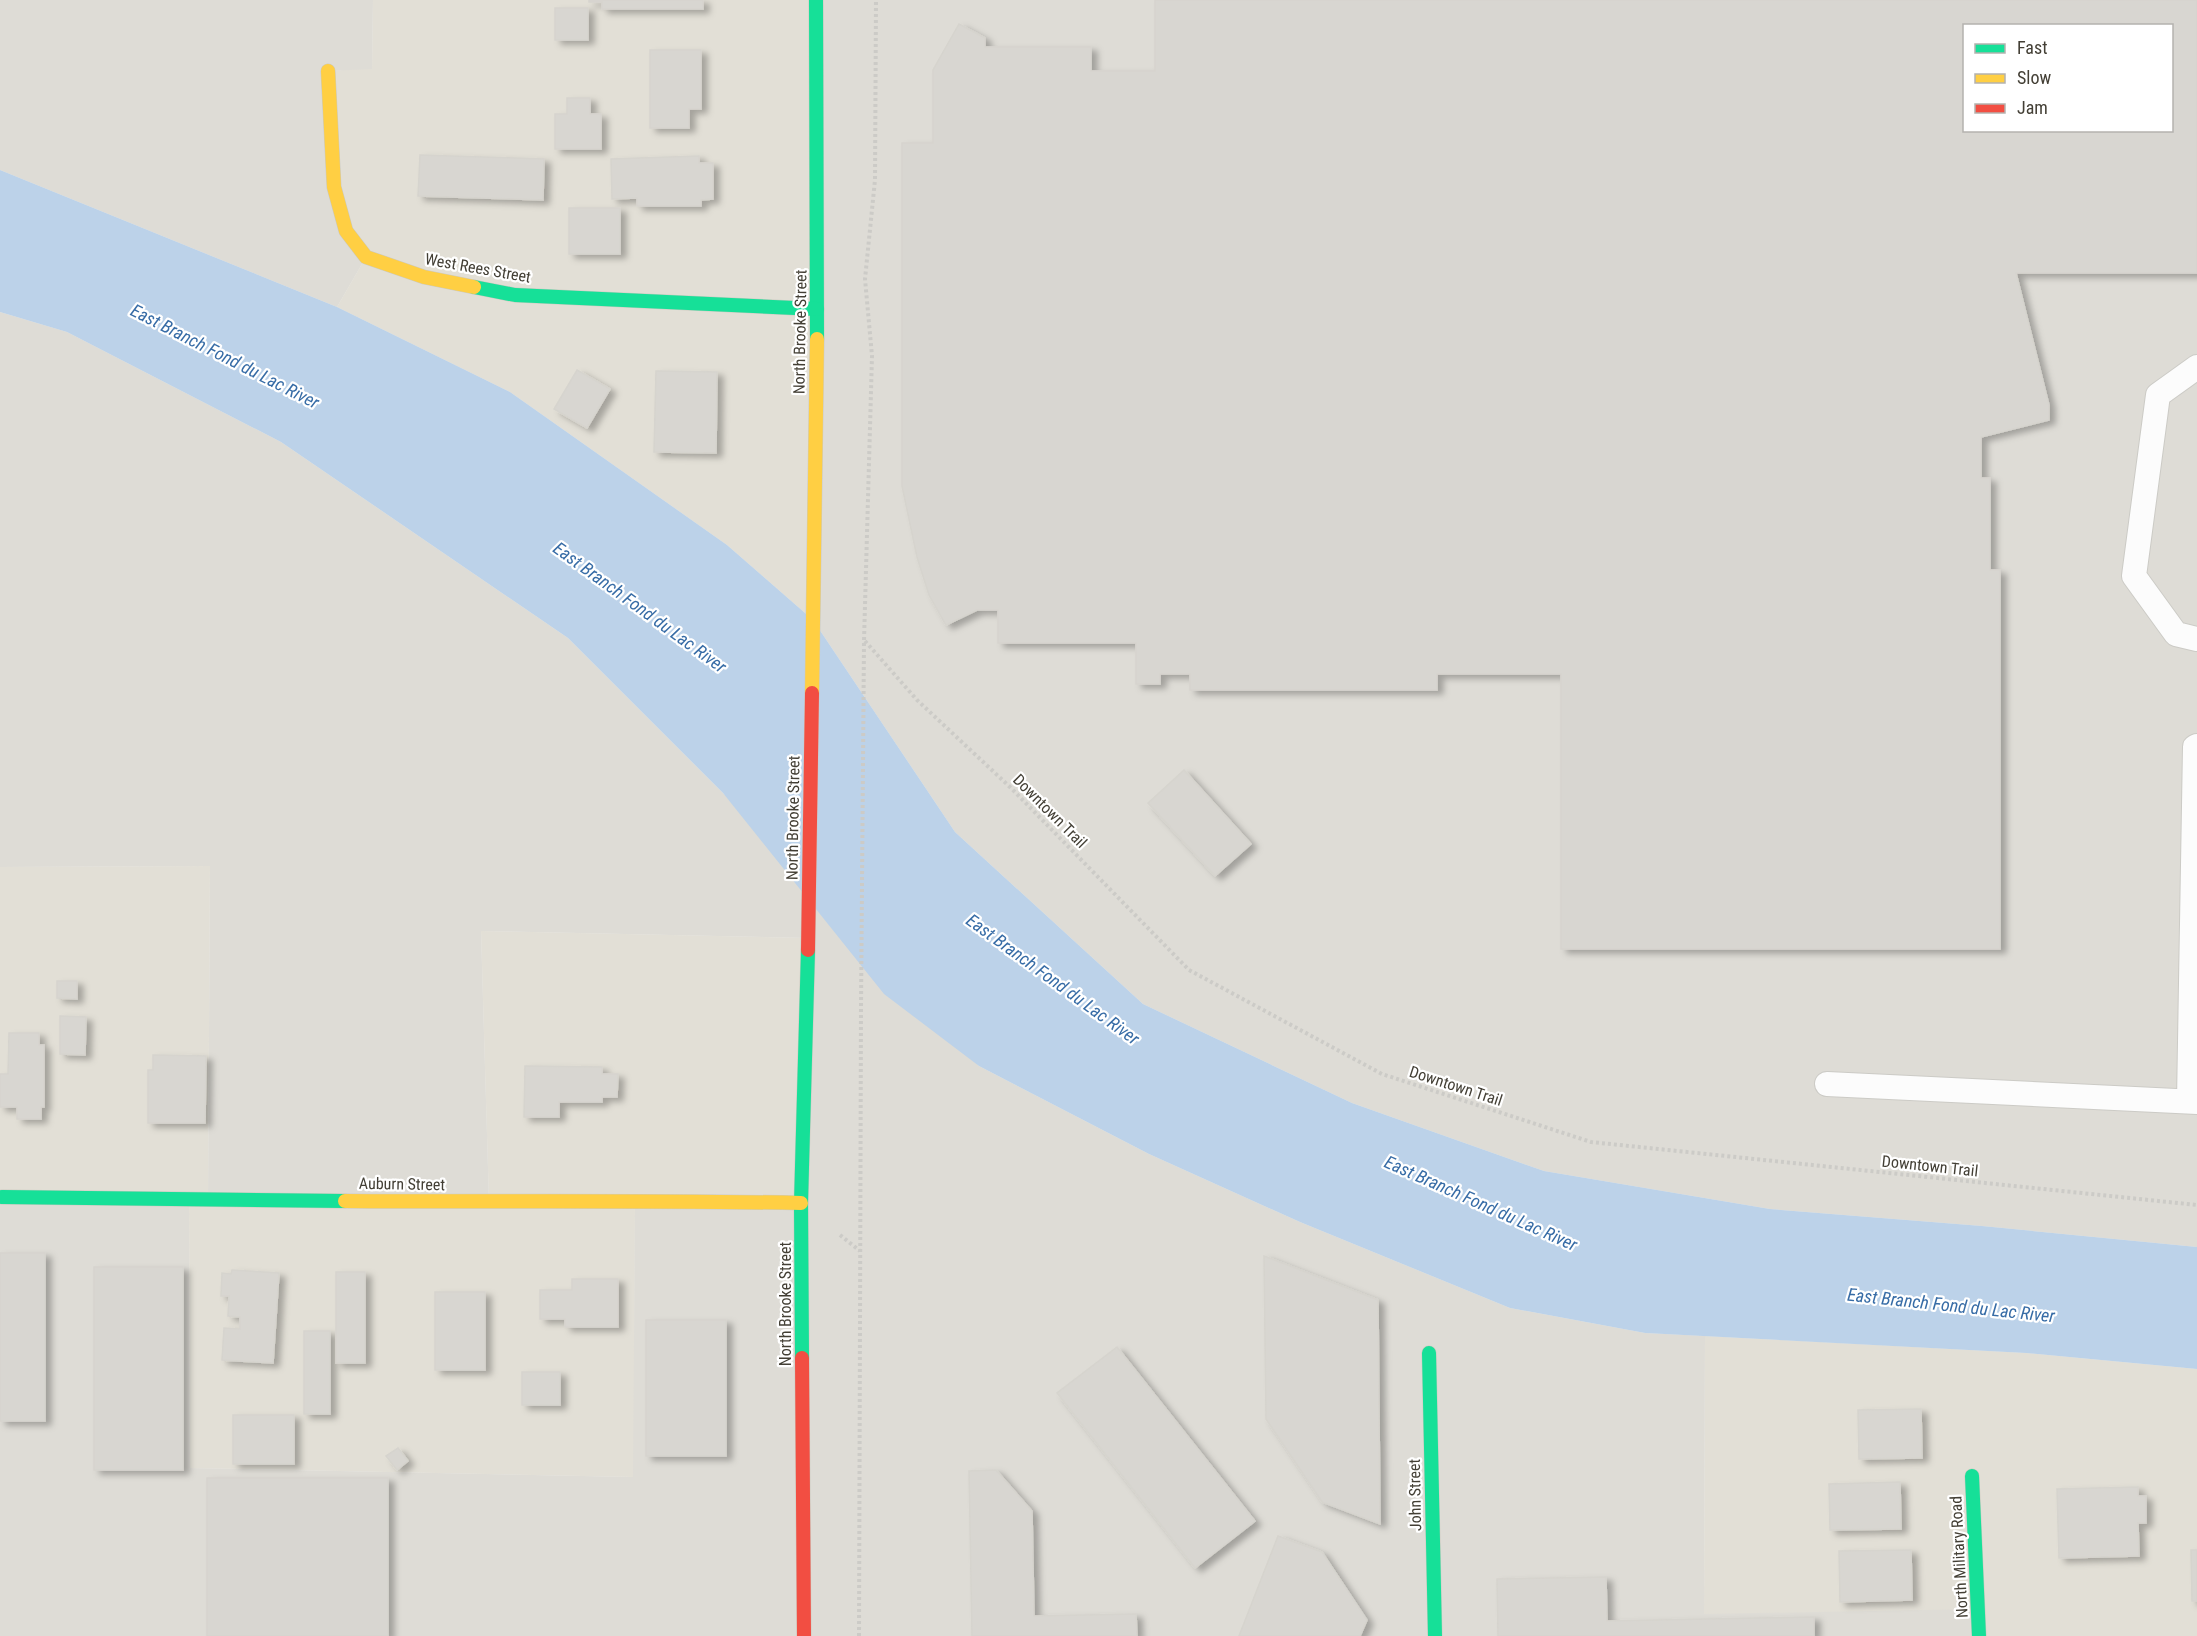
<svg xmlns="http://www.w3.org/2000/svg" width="2197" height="1636" font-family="'Roboto Condensed',sans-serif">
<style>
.residential{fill:#e2dfd6}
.industrial{fill:#dedcd6;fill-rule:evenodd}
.water{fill:#bcd2e9}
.building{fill:#d8d6d1;stroke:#d6d4ce;stroke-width:1.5;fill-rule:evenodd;filter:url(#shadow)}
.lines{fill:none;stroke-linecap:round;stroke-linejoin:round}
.lane-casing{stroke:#cccbc6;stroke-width:26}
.fast-casing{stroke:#cccac0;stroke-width:15}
.slow-casing{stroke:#cccac0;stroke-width:15}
.jam-casing{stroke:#cccac0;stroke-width:15}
.path{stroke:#cccbc7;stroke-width:4;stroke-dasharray:3 3;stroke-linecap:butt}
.lane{stroke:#fcfcfc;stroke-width:24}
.fast{stroke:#16e098;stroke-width:14}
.slow{stroke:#ffcf43;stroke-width:14}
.jam{stroke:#f24e42;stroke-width:14}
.labels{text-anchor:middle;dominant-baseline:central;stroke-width:4.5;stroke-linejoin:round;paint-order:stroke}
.street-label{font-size:16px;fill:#433f35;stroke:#fff}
.water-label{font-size:18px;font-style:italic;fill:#376ca6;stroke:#fff}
</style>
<defs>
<filter id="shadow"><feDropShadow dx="6" dy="4" stdDeviation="3" flood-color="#0004"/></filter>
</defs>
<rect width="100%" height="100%" fill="#eeede8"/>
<g class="residential">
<path d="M373,0H816L813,620L727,545L510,392L337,307L366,257L346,231L328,71L372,68Z"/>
<path d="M210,866L208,1198L489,1202L481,931L808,938L801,1203L635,1200L634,1477L190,1468L189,1198H0V867Z"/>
<path d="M1705,1336L2026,1353L2197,1369V1636H1979L1704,1614Z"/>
</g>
<g class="industrial">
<path d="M0,0H373L372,69L329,71L334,187L366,257L337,307L0,170Z"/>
<path d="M816,0H2197V1247L1982,1226L1770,1209L1544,1171L1352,1103L1143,1004L955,832L813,620ZM1964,26H2172V130H1964Z"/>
<path d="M0,312L67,332L281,442L568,638L723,793L979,1066L1149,1154L1300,1222L1510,1308L1645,1333L1705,1336L1704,1614L1978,1609L1979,1636H0V1198H189L190,1468L633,1477L635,1200L801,1203L808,938L481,931L489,1202L208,1198L210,866L0,867Z"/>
</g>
<path class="water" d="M0,170L337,307L510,392L727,545L813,620L955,832L1143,1004L1352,1103L1544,1171L1770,1209L1982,1226L2197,1247V1369L2026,1353L1645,1333L1510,1308L1300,1222L1149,1154L979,1066L884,994L723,793L568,638L281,442L67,332L0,312Z"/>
<g class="building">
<path d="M589,0H703V9H602V2H589Z"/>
<path d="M1155,0H2197V273H2016L2049,405V420L1981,437V478H1990V570H2000V949H1561V674H1437V690H1190V674H1160V684H1136V643H998V610H977L946,625L929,595L917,557L902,486V143H933V70L959,24L985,38V47H1091V71H1155ZM1964,26H2172V130H1964Z"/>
<rect x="555" y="8" width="33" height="32"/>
<path d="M650,50H701V109H689V128H650Z"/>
<path d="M567,98H590V114H601V149H555V114H567Z"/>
<path d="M420,155L544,159L543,200L418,196Z"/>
<path d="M699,156V163H713V199L701,200V206H637V198L612,199L611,159Z"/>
<rect x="569" y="208" width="51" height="46"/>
<path d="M577,370L610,389L587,428L554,409Z"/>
<path d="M656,371L717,372L716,453L654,452Z"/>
<path d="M1184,770L1251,844L1215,876L1148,803Z"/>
<path d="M57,981H77V999L57,998Z"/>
<path d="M60,1016L86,1017L85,1055L60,1054Z"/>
<path d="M9,1033H39V1045H44V1107H41V1119H17V1107H0V1074H8Z"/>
<path d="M153,1055L206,1056L205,1123H148V1070H153Z"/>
<path d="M525,1066L602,1067V1074H618L617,1097H602V1102H559V1117H524Z"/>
<rect x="0" y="1253" width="45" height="168"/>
<path d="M1264,1256L1378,1300L1380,1524L1322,1502L1266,1419Z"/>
<rect x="94" y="1267" width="89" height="203"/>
<path d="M232,1270L279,1273L273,1363L222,1360L224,1328L240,1329V1317L228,1316L229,1296H221L222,1273L231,1274Z"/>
<rect x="336" y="1272" width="29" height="91"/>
<path d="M572,1279H618V1327H565V1319H540V1290H572Z"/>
<rect x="435" y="1292" width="50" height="78"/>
<rect x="646" y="1320" width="80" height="136"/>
<rect x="304" y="1331" width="26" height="83"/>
<path d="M1117,1347L1255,1521L1195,1568L1057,1393Z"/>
<rect x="522" y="1372" width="38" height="33"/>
<path d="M1921,1409L1922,1458L1859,1459L1858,1410Z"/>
<rect x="233" y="1415" width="61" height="49"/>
<path d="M398,1448L408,1461L397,1470L386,1456Z"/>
<path d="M996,1470L1032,1511L1034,1616L1136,1614L1137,1636H972L969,1471Z"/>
<rect x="207" y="1478" width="181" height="158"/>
<path d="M1900,1482L1901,1529L1830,1530L1829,1484Z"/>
<path d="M2138,1487V1496H2146V1523H2138L2139,1556L2059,1558L2057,1489Z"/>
<path d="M1278,1536L1322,1552L1367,1620L1360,1636H1239Z"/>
<path d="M1911,1550L1912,1600L1840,1602L1839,1551Z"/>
<path d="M2191,1550H2197V1601H2192Z"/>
<path d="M1606,1577L1607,1621L1814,1617V1636H1498L1497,1579Z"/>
</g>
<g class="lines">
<g class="lane-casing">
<g id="lane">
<path d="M2197,367L2158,395L2134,576L2176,634L2197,639"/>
<path d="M1827,1084L2197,1102"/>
<path d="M2189,1101L2195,747L2197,746"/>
</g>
</g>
<g class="fast-casing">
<g id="fast">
<path d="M816,0L817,339"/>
<path d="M474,287L515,295L817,309"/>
<path d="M2,1197L345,1201"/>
<path d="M1429,1353L1435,1636"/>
<path d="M802,1358L801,1203L808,950"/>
<path d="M1972,1476L1979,1636"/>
</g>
</g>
<g class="slow-casing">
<g id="slow">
<path d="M328,71L334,187L346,231L366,257L424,277L474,287"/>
<path d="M812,693L817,339"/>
<path d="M345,1201C497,1202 649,1200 801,1203"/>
</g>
</g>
<g class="jam-casing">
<g id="jam">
<path d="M808,950L812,693"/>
<path d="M802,1358L804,1636"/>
</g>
</g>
<g class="path">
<path d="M865,641L917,700L1011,788L1189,970L1382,1074L1591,1142L2197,1205"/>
<path d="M840,1235L860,1251"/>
<path d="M859,1636L861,1008L864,641L872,356L865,279L875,180L876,0"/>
</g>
<use href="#lane" class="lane"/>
<use href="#fast" class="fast"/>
<use href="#slow" class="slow"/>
<use href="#jam" class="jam"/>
</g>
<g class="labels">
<g class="street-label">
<text transform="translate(478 268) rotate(10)">West Rees Street</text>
<text transform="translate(800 332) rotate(-89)">North Brooke Street</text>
<text transform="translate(1050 811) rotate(45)">Downtown Trail</text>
<text transform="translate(793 818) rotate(-89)">North Brooke Street</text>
<text transform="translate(1456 1086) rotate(18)">Downtown Trail</text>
<text transform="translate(1930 1166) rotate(6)">Downtown Trail</text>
<text transform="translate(402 1184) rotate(1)">Auburn Street</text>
<text transform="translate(785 1304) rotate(-90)">North Brooke Street</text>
<text transform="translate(1415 1495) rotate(-91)">John Street</text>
<text transform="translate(1959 1557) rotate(-93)">North Military Road</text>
</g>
<g class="water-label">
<text transform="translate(225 356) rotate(27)">East Branch Fond du Lac River</text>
<text transform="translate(640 607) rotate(36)">East Branch Fond du Lac River</text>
<text transform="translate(1053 979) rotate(36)">East Branch Fond du Lac River</text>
<text transform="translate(1481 1203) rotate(24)">East Branch Fond du Lac River</text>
<text transform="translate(1951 1305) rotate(6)">East Branch Fond du Lac River</text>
</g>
</g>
<rect x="1963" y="24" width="210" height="108" fill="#ffffff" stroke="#b4b2ae" stroke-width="1.5"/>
<rect x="1975" y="44" width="30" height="9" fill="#16e098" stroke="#b4b2ae" stroke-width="1.5"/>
<text x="2017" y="54" font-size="18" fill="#433f35">Fast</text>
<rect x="1975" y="74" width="30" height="9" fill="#ffcf43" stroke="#b4b2ae" stroke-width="1.5"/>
<text x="2017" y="84" font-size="18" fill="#433f35">Slow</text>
<rect x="1975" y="104" width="30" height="9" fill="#f24e42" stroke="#b4b2ae" stroke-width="1.5"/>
<text x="2017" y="114" font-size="18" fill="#433f35">Jam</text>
</svg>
